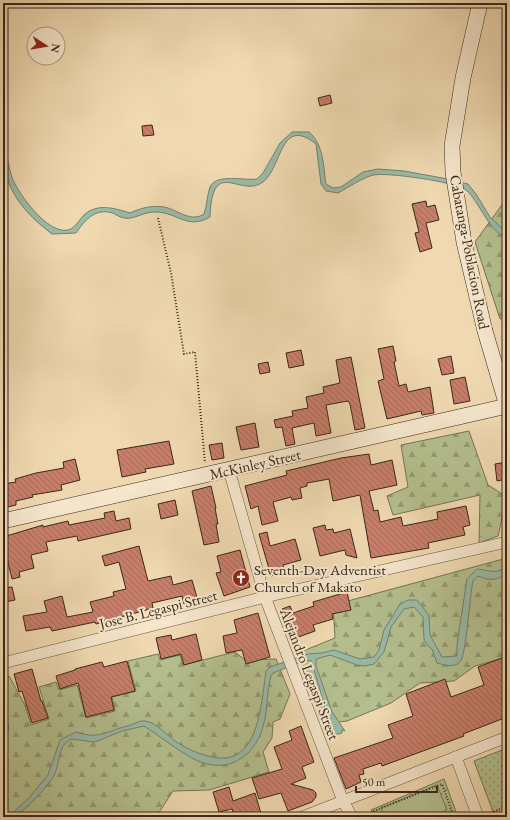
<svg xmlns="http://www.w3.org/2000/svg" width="510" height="820" font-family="'EB Garamond',serif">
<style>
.grass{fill:url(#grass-dots);stroke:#777454}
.forest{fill:url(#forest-firs);stroke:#777454}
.garden{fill:#b5c08f;stroke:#777454}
.water{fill:#9bbba7;stroke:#74806f}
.building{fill:url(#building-back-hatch);stroke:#39271a}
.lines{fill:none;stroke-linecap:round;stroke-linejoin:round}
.street-casing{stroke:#675440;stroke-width:12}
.secondary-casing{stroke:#39271a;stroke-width:16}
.path{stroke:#39271a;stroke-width:2;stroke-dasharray:1 2;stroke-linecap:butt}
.street{stroke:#f5e6cc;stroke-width:11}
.secondary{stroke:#f5e6cc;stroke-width:15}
.labels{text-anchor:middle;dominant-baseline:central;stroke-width:4;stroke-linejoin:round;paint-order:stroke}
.street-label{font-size:15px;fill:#39271a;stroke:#f5e6cc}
.poi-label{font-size:15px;fill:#39271a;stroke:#f5e6cc;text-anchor:start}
</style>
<defs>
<pattern id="grass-dots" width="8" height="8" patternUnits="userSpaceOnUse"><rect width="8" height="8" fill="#b5c08f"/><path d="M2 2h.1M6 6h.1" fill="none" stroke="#949c74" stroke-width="1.8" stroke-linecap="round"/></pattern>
<pattern id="forest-firs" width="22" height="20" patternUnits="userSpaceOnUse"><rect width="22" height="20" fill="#b5c08f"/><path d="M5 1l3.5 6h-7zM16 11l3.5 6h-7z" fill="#949c74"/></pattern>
<pattern id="building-back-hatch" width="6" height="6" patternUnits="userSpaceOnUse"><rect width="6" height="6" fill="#ca7e6a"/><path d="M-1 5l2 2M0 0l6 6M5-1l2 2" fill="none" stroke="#a56756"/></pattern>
</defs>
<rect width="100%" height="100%" fill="#f0d9b1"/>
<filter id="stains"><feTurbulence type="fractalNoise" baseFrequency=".005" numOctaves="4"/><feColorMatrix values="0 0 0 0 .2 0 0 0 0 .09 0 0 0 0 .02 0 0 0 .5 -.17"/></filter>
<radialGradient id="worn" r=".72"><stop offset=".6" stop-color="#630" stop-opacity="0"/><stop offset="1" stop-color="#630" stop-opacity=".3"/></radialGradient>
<g class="grass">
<path d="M507,748V817H495L474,761Z"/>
<path d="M444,779L458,817H374L371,810Z"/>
</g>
<g class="forest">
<path d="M504,202H507V318L500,319L475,242Z"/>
<path d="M469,431L488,485L507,497L498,536L479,543L480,495L393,515L387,496L408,487L401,445Z"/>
<path d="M507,558V657L475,666L454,681L420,683L391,703L347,721L323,724L298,653L335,638L333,605Z"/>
<path d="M235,652L245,660L276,659L290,694L280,719L273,722L272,738L263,752L269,772L209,790L173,791L156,817H3V730L9,729L3,706V678L9,676L25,705L31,725L49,719L39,687L56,682L59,690L77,685L86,718L115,711L112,697L136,691L128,661L158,654L160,660L180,655L183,665Z"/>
</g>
<path class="garden" d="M437,785L447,810L430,817H384L381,808Z"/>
<g class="water">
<path d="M292,132H309C324,145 323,165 326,184L333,188L341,187L363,172L378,169L404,171L448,179L468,184L476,194L490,217L507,233V238C488,231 480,202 466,190C457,182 386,172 373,175C360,179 349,187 338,193L326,191L321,184L316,144C280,115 282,168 263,182C241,199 212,155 210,217C188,230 178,213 157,212C145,211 133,220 125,218C121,218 117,215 113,213C95,208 86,219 76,233L52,234C24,213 3,188 3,152L6,154C9,164 10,175 15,184C23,199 51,238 71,229C76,226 80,219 84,215C97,203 114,208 130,213C140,208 156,204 168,208C180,212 192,222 204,214C207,206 207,195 210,187C216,173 245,181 257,179L263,173L280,143Z"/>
<path d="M507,564V573C497,581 489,581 478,576L473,581C470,594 466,657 460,662C454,668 444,665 437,663L432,649L427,645L424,639L423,617L414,607L404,609L391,627L384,652L374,664L364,666L357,665L330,655L316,659V666L332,712L345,731L342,730V733L334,735L332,733L312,662L310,660L303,661L273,673L271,676C266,695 268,715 261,733C249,763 221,774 192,758C175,749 160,736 144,726L122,731L95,742L71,739C56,747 61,765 53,777C46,788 21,817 8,817L28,799L48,775L60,740L76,732C100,740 105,731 128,726C133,725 139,720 145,721C158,723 168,737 178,743C187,749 197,753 208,756C259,771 261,705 266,671L270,667L308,654L322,653L334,650L360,659L374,657L379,650L384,630L400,604L408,600H417L429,615L430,635L442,657L457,656V644L467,579L477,569C489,570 499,576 507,564Z"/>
</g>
<g class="building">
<path d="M330,95L332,103L320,106L318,98Z"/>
<path d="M152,125L154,135L143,136L142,126Z"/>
<path d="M426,201L427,207L435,205L439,220L426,223L432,248L420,252L415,233L419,232L412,204Z"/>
<path d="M393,346L396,361L394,362L399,386L406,384L408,392L430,387L434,413L422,415L421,411L387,419L378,381L384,379L378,349Z"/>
<path d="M301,350L304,365L289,368L286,353Z"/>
<path d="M451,356L454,373L442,375L438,359Z"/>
<path d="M351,357L365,428L355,430L350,404L348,401L326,405L331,433L316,436L314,423L292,428L295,444L286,446L282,427L276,428L274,420L293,416L292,411L308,408L306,397L324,393L323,387L340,383L336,360Z"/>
<path d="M268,362L270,372L260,374L258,364Z"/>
<path d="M465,377L470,401L454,404L450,380Z"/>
<path d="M255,423L259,447L241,450L236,427Z"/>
<path d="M169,441L174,464L145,469L146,472L122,477L117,450Z"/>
<path d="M222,443L224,458L212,460L209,445Z"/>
<path d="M369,454L371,465L392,460L397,485L369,491L374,511L378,510L380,522L401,517L403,526L438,519L437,512L466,506L470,525L463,527L465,535L428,543L429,548L371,558L360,495L333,501L329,479L307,483V486L300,488L302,498L292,500L291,497L273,502L278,521L262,525L258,506L251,509L245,486L287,475L286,471L341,458Z"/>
<path d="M75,459L80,480L61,485L62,490L32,495L33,497L16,501V505L3,508V484L16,482L15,479L36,473L64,468L63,462Z"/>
<path d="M507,462V479L497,481L495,464Z"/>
<path d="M211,486L216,508H215L218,524H216L219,542L204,545L192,491Z"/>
<path d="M175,500L178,515L161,519L158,504Z"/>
<path d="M114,511L116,521L129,518L131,529L78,541L77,536L46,542L48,551L31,555L34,568L19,572L20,577L12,579L6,554H3V537L43,525V527L68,521L69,525L105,518L104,513Z"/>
<path d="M325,525L326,530L333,529L334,533L350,529L357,558L346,555L345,550L320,556L313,528Z"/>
<path d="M267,532L270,546L295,539L301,560L283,565L285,572L271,576L259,534Z"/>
<path d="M139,546L148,581L171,576L173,585L192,580L198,601L184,604L182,596L152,603L153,608L96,624L95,622L52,631L50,627L26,631L23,616L47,612L44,601L62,596L67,617L93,612L90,602L114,596L113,592L126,589L119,562L105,566L102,556Z"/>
<path d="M240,550L250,587L224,596L216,573L221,572L217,556Z"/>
<path d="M12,587L15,600L5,602L3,588Z"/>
<path d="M347,592L351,610L332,614L333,619L313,625L315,631L293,639L282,609L290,606L293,613L314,606L313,602Z"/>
<path d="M258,613L270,657L246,664L242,650L226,653L223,636L237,633L234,620Z"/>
<path d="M196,634L202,660L184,665L181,654L161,659L156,638L171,635L172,640Z"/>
<path d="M502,658L507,671V717L463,734L464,736L382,766L381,763L363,769L364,774L359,775L361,782L346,789L334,758L393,738L388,725L413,716L406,694L445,679L451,697L484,685L478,667Z"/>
<path d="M127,661L135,691L111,697L114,710L86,717L78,683L60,689L56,676L75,670V669L102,662L104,667Z"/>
<path d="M32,669L41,701H42L48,718L32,723L22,691L19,692L14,674Z"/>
<path d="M301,726L314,762L302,767L306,778L291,784L313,790L316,793V797L312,802L288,811L281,793L259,799L252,778L282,769L274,747L292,740L289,731Z"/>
<path d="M229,787L233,801L255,793L262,817H235L232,809L219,812L213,792Z"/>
</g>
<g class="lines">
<g class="street-casing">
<g id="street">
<path d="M229,470L265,597L343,801L352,817"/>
<path d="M3,663L265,597L507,542"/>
<path d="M456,757L478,817"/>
<path d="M302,817L507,737"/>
</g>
</g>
<g class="secondary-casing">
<g id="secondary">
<path d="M480,3L463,78L452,146L453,172L464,242L485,331L507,406"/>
<path d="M3,521L507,406"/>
</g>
</g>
<g class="path">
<path d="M158,218L171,273L184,354L195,352L205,463"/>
<path d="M488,814L507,806"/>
<path d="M377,817L374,811L442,784L454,817"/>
<path d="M490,817L507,810"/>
</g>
<use href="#street" class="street"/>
<use href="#secondary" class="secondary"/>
</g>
<defs>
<g id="church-disc" transform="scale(0.9)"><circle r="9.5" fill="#8f2418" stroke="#f5e6cc"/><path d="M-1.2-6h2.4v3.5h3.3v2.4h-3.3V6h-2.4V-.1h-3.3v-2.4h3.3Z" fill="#fff"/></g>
</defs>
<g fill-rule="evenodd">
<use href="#church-disc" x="241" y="578"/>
</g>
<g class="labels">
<g class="street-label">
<text transform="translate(470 252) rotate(79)">Cabatanga-Poblacion Road</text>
<text transform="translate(255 464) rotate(-13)">McKinley Street</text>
<text transform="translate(158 609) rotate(-14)">Jose B. Legaspi Street</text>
<text transform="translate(310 674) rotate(69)">Alejandro Legaspi Street</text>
</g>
<g class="poi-label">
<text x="254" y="569">Seventh-Day Adventist<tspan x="254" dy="17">Church of Makato</tspan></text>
</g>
</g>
<rect width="510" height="820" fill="none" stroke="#f0d9b1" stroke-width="16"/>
<rect x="4" y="4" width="502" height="812" fill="none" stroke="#39271a" stroke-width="2"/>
<rect x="8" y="8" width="494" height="804" fill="none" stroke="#39271a"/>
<g transform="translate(46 46) rotate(102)"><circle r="19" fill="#f5e6cc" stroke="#aa9a85"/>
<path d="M0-3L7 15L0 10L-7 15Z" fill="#8f2418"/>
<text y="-6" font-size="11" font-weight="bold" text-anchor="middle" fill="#39271a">N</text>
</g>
<path d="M356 786v6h81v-6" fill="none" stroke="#39271a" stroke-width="2"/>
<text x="362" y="786" font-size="12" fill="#39271a" stroke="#f5e6cc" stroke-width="3" paint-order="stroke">50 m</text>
<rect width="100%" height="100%" filter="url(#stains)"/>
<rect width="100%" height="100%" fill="url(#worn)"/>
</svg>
